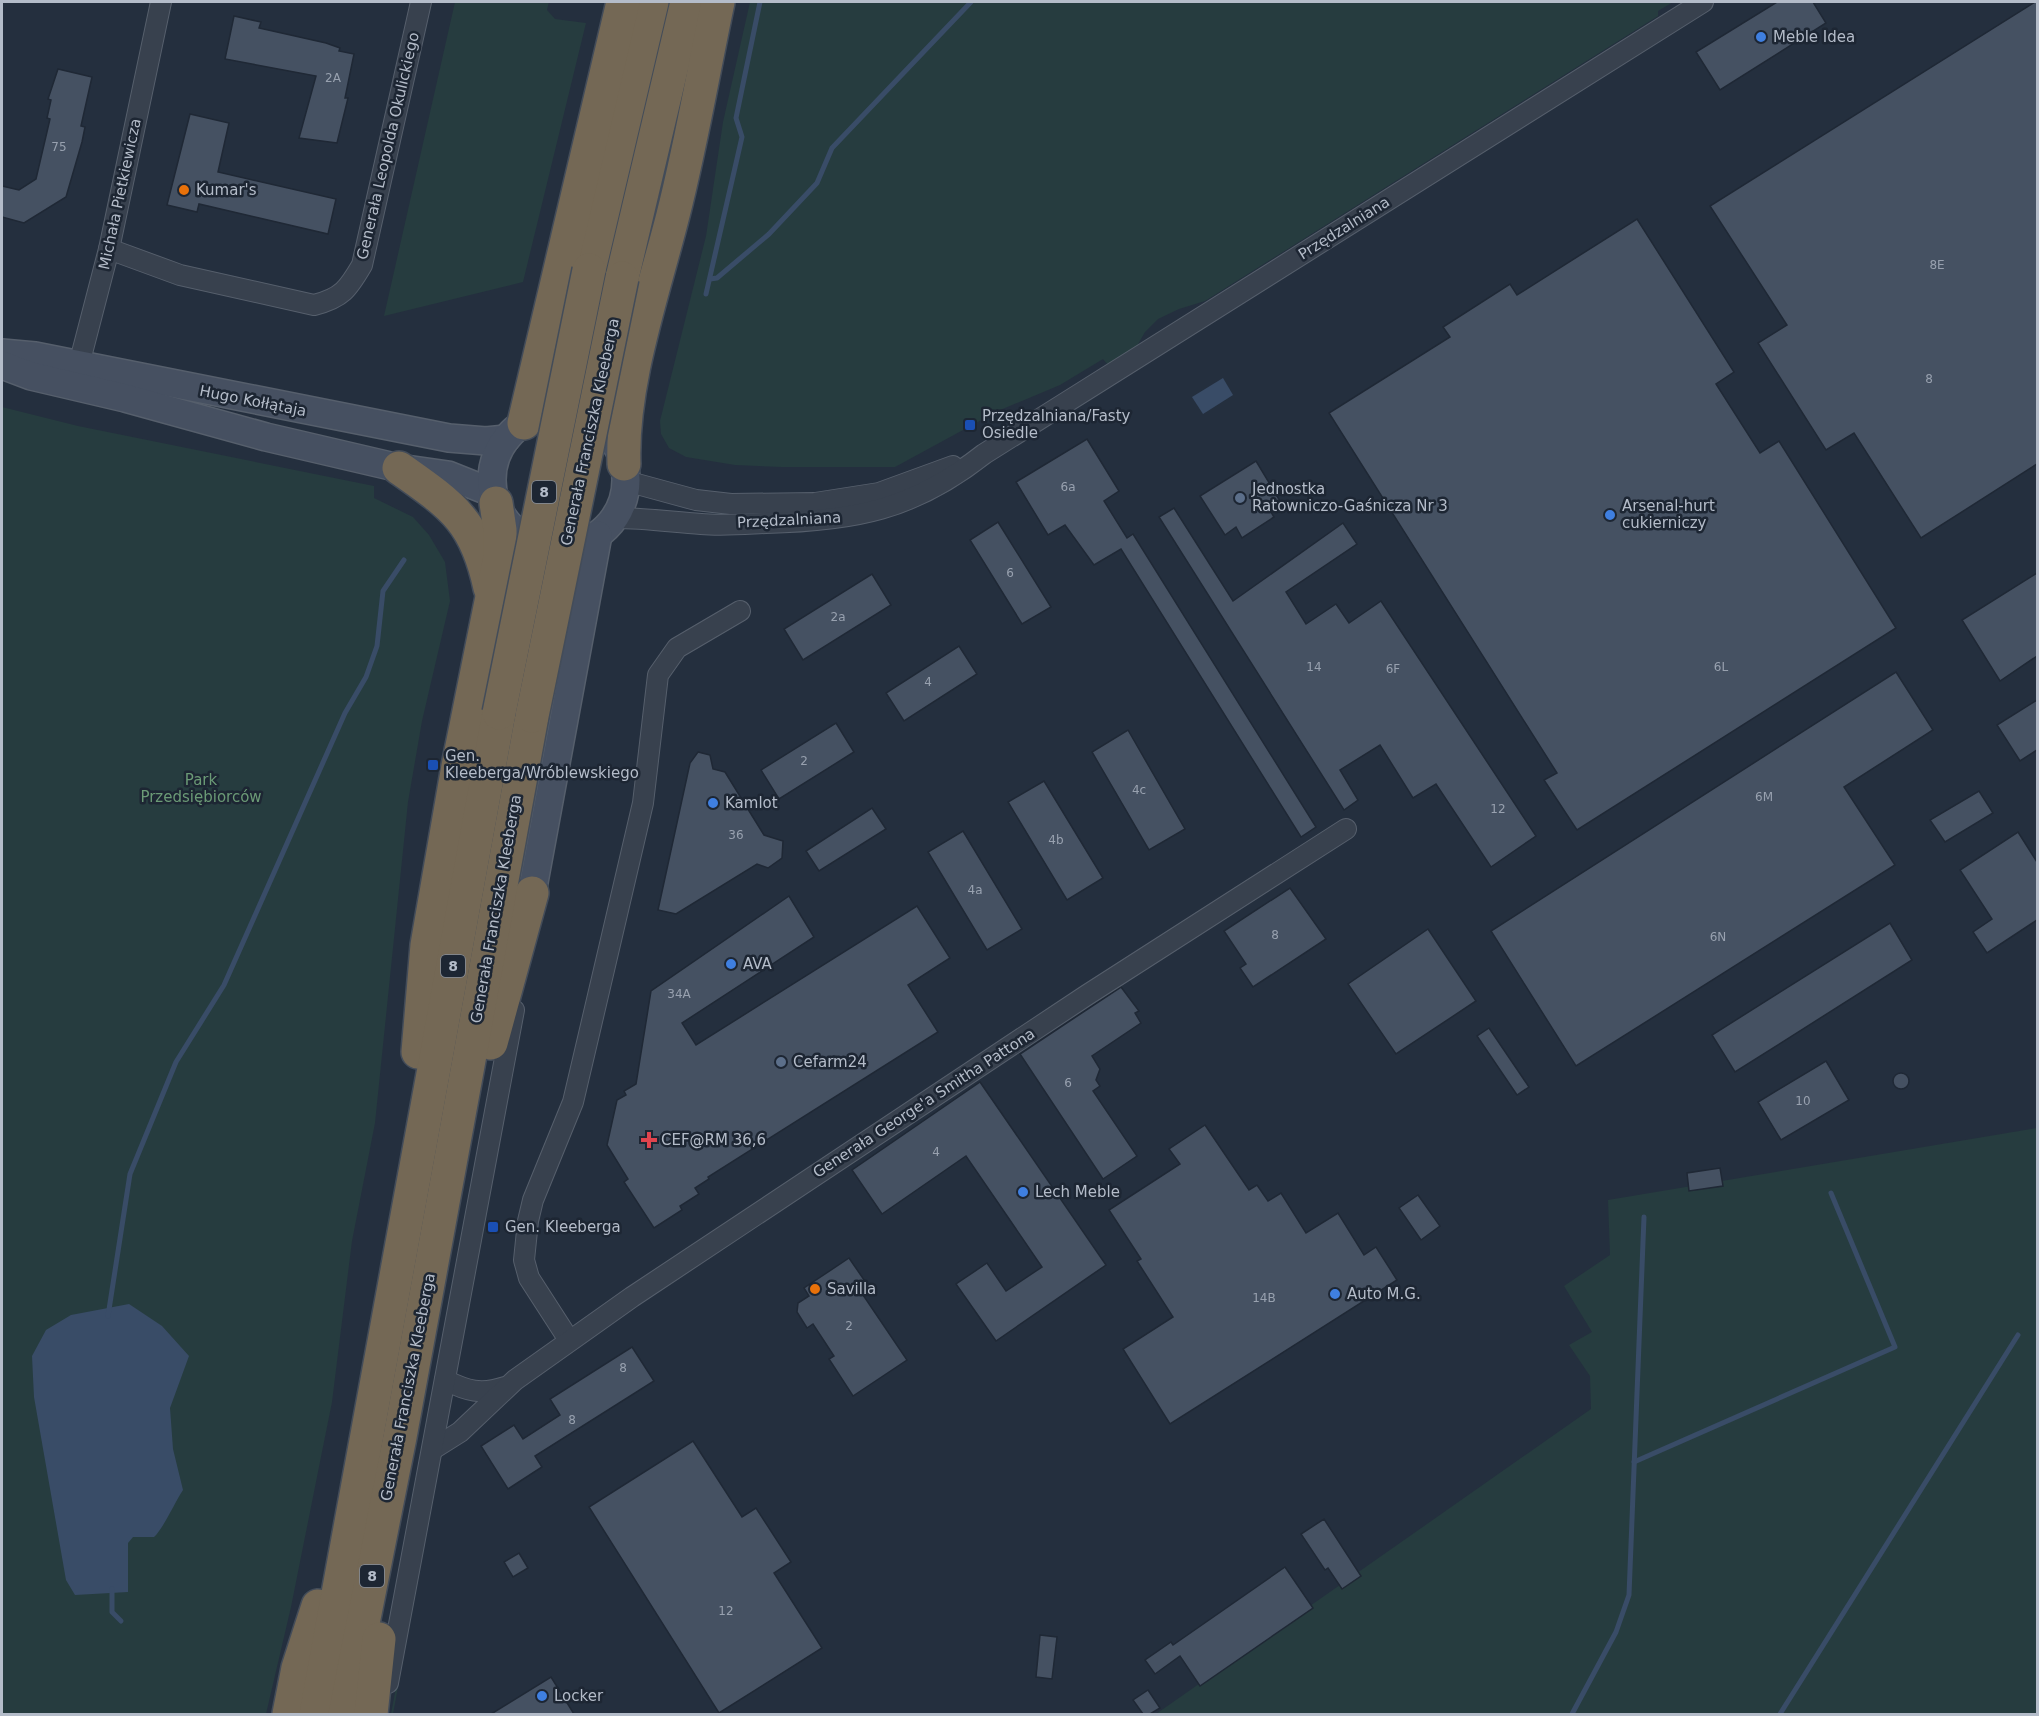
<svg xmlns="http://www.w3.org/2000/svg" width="2039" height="1716" font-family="'DejaVu Sans',sans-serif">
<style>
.green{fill:#263c3f}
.water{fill:#394c67}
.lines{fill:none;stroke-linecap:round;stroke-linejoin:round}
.stream{stroke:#394c67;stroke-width:5}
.building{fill:#455162;stroke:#1f2835;stroke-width:1.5}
.street-casing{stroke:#565f6c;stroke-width:22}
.secondary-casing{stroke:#565f6c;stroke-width:30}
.highway-casing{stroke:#434c59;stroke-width:36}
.street{stroke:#38414e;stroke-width:20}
.secondary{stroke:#465061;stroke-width:27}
.highway{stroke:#746855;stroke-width:33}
.highway-bridge-casing{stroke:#434c59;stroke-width:36;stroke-linecap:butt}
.highway-bridge{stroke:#746855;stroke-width:33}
.shop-dot{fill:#3f7fe0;stroke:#1d2633;stroke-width:2}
.food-dot{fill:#e8710a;stroke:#1d2633;stroke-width:2}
.transit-dot{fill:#1a4fb4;stroke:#1d2633;stroke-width:2}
.service-dot{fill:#5c6f8a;stroke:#1d2633;stroke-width:2}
.health-dot{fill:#e0444e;stroke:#1d2633;stroke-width:2}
.labels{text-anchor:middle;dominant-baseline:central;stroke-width:5;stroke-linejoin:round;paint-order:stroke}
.number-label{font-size:12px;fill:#98a1af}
.shield{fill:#1d2633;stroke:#878f9c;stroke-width:1.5}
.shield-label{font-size:14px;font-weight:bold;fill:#b4bcc9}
.poi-label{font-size:15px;fill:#b4bcc9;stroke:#1d2633;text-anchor:start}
.street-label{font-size:15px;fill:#b4bcc9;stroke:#1d2633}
.park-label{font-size:15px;fill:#6b9a76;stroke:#1d2633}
</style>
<rect width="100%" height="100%" fill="#242f3e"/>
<g class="green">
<path d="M455,2H549L547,10L555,19L586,23L523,282L384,316Z"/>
<path d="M750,2H1673L1658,11V16L1205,301L1179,309L1158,319L1145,332L1137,346L1108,365L1103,359L1060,385L998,411L895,467H782L735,465L686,457L669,448L661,434L660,421L706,236L723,122Z"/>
<path d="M2,407L78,426L374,486V498L413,517L429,535L445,562L450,601L422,721L408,802L375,1123L352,1241L332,1402L291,1607L266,1714H2Z"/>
<path d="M2037,1128V1714H1156L1591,1409L1590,1376L1569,1345L1592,1332L1564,1286L1610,1255L1608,1200Z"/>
<path d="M439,1467L393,1714H391L435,1478Z"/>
</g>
<g class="water">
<path d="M1223,378L1233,395L1203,414L1192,397Z"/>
<path d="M129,1304L162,1326L189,1356L170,1408L173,1449L183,1490C175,1502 163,1529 154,1537H133L128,1543V1592L75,1595L66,1580L34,1397L32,1356L46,1330L71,1315Z"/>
</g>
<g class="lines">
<g class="stream">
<path d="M710,279L717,278L769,234L817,183L832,148L971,2"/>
<path d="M706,294L742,137L736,118L760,2"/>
<path d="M108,1316L130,1174L176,1062L224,985L345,713L366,677L377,646L383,591L404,560"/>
<path d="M1634,1462L1895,1347L1831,1193"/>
<path d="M112,1589V1612L121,1621"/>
<path d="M1572,1714L1616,1632L1629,1595L1644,1217"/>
<path d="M1780,1714L2018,1335"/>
</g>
</g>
<g class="building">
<path d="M1777,2H1813L1826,23L1720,90L1696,52Z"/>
<path d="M2035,2H2037V464L1921,538L1854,433L1826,450L1758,343L1787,325L1710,206Z"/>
<path d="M234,16L261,22L259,28L326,43L340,48L339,51L354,54L345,98H348L337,143L299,138L316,76L225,59Z"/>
<path d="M58,69L92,77L81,126L85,127L82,142L66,197L24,223L2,217V186L19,190L36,179L50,119L47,118L51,100L48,99Z"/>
<path d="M190,114L229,123L218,172L336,199L328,234L199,204L197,212L167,205Z"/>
<path d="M1637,219L1734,372L1716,384L1760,453L1779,441L1896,628L1577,830L1544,780L1557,773L1329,413L1450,337L1443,327L1510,284L1517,295Z"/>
<path d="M1087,439L1119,491L1104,501L1127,538L1133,534L1316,827L1301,837L1121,549L1094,565L1065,525L1048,535L1016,482Z"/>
<path d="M1256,461L1280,501L1268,507L1274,517L1242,538L1236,527L1225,535L1200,496Z"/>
<path d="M1174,508L1233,601L1343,523L1357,544L1286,592L1306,624L1336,604L1349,623L1381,601L1536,836L1491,867L1436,784L1413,798L1380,745L1340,770L1358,800L1344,810L1159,517Z"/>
<path d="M998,522L1051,607L1022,624L970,540Z"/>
<path d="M2037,573V656L2000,681L1962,620Z"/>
<path d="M872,574L891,605L803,660L784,629Z"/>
<path d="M959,646L977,674L904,721L886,693Z"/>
<path d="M1896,672L1933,730L1844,787L1895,865L1576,1066L1491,931Z"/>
<path d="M2037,700V750L2020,761L1997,725Z"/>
<path d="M836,723L854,752L779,799L761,770Z"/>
<path d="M1128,730L1185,829L1149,850L1092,752Z"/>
<path d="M698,752L710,755L713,769L725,772L764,835L783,841L782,858L768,868L757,864L676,914L658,910L690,763Z"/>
<path d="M1044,781L1103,878L1067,900L1008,802Z"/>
<path d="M1979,791L1993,813L1945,842L1930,820Z"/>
<path d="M872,808L886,829L819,871L806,851Z"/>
<path d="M963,831L1022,929L987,950L928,852Z"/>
<path d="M2018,832L2037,862V920L1987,953L1973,932L1992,919L1960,870Z"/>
<path d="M1290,888L1326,939L1253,987L1240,968L1246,964L1224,931Z"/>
<path d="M789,896L814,937L682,1023L696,1045L917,906L950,958L908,985L938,1032L708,1177L709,1179L695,1188L699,1194L680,1206L682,1210L654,1228L624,1182L628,1179L607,1145L617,1100L626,1095L624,1091L636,1084L651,991Z"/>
<path d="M1890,923L1912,960L1735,1072L1712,1035Z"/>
<path d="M1428,929L1476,1001L1396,1054L1348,984Z"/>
<path d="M1121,987L1139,1011L1135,1013L1141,1023L1092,1056L1100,1069L1096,1080L1100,1086L1093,1091L1137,1156L1103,1179L1020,1054Z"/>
<path d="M1489,1028L1529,1087L1517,1095L1477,1036Z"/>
<path d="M1826,1061L1849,1100L1781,1140L1758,1102Z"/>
<circle cx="1901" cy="1081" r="8"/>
<path d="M980,1082L1106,1265L996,1341L956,1284L987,1263L1006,1291L1042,1267L966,1156L882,1214L852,1170Z"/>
<path d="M1205,1125L1249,1190L1257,1185L1268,1201L1281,1193L1306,1233L1338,1213L1364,1255L1376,1247L1397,1280L1170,1424L1123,1349L1173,1317L1137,1261L1141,1259L1109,1210L1180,1164L1169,1149Z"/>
<path d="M1720,1168L1723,1186L1689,1191L1687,1173Z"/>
<path d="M1418,1195L1440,1226L1421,1240L1399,1208Z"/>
<path d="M849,1258L871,1290L863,1295L907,1360L853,1396L829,1359L834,1356L813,1324L807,1328L797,1312L798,1303L809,1296L804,1288Z"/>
<path d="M632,1347L654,1381L535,1456L542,1467L508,1489L481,1446L514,1425L523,1439L560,1415L550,1399Z"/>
<path d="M693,1441L742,1517L756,1508L791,1562L774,1573L822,1648L719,1713L589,1507Z"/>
<path d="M1324,1519L1361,1576L1342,1589L1328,1568L1325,1570L1301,1534Z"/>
<path d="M519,1553L528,1568L513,1577L504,1562Z"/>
<path d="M1285,1567L1313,1608L1200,1686L1180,1656L1155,1674L1145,1660L1171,1642L1173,1645Z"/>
<path d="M1040,1635L1057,1637L1052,1679L1036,1677Z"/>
<path d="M551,1677L574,1714H491Z"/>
<path d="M1148,1690L1160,1708L1150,1714H1143L1133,1700Z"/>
</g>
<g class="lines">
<g class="street-casing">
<g id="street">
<path d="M109,249L180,275L314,305C342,298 348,289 362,265L421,2"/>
<path d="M76,376L109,249L161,2"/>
<path d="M626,481L696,500L731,504L815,503L879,493L953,466"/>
<path d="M615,518C644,518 672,522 701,524C722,526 745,524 766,523C854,521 913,510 984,454L1703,2"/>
<path d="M569,1340L529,1278L524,1260L528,1221L533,1200L573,1102L589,1034L643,803L658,675L677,648L740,611"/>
<path d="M445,1380C467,1391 481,1395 505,1387"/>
<path d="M433,1449L460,1432L515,1380L632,1297L1087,995L1346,829"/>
<path d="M388,1683L514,1010"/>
</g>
</g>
<g class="secondary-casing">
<g id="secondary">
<path d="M2,353L35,356L449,438L486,441L506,439"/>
<path d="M2,365L31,376L125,398L266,437L399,468L448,475L493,493"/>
<circle cx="559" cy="480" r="67"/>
<path d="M532,893L598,535"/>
</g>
</g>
<g class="highway-casing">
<g id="highway">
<path d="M589,270L652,2"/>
<path d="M622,278L687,2"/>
<path d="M524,423L623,2"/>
<path d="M624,464C621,384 653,294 673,215C691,145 703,73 718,2"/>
<path d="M399,468C453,506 476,521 490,588"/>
<path d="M491,1043L532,893"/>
<path d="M418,1052L427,945L458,766L500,557V530L496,503"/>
<path d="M289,1714L298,1668L318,1606"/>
<path d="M316,1714L499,713"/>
<path d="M345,1714L400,1437L532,716"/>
<path d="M371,1714L379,1639"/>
</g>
</g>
<use href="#street" class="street"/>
<use href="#secondary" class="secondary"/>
<use href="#highway" class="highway"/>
<g class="highway-bridge-casing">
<g id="highway-bridge">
<path d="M499,713L589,270"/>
<path d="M532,716L622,278"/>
</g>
</g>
<use href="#highway-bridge" class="highway-bridge"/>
</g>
<g class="shop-dot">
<circle cx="1761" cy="37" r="6"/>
<circle cx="1610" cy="515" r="6"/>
<circle cx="713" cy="803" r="6"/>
<circle cx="731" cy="964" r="6"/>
<circle cx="1023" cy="1192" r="6"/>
<circle cx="1335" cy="1294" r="6"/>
<circle cx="542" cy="1696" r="6"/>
</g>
<g class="food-dot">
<circle cx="184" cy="190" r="6"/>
<circle cx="815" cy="1289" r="6"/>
</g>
<g class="transit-dot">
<rect x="964" y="419" width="12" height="12" rx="3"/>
<rect x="427" y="759" width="12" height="12" rx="3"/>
<rect x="487" y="1221" width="12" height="12" rx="3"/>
</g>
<g class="service-dot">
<circle cx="1240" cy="498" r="6"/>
<circle cx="781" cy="1062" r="6"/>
</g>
<path class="health-dot" d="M646 1131h6v6h6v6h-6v6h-6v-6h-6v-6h6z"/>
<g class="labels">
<g class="number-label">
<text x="333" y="78">2A</text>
<text x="59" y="147">75</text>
<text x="1937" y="265">8E</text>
<text x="1929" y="379">8</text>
<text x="1068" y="487">6a</text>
<text x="1010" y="573">6</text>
<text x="838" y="617">2a</text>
<text x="1314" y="667">14</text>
<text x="1721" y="667">6L</text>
<text x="1393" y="669">6F</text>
<text x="928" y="682">4</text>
<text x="804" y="761">2</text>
<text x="1139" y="790">4c</text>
<text x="1764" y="797">6M</text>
<text x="1498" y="809">12</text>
<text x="736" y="835">36</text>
<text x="1056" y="840">4b</text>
<text x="975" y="890">4a</text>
<text x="1275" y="935">8</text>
<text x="1718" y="937">6N</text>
<text x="679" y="994">34A</text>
<text x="1068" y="1083">6</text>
<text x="1803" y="1101">10</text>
<text x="936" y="1152">4</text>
<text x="1264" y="1298">14B</text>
<text x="849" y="1326">2</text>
<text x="623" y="1368">8</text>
<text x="572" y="1420">8</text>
<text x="726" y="1611">12</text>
</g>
<g class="shield">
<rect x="532" y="481" width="24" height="22" rx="4.5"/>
<rect x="441" y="955" width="24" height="22" rx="4.5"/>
<rect x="360" y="1565" width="24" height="22" rx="4.5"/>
</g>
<g class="shield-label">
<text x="544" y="492">8</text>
<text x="453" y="966">8</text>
<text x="372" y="1576">8</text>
</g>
<g class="poi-label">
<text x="1773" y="37">Meble Idea</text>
<text x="196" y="190">Kumar's</text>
<text x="982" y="416">Przędzalniana/Fasty<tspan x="982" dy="17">Osiedle</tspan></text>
<text x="1252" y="489">Jednostka<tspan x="1252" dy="17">Ratowniczo-Gaśnicza Nr 3</tspan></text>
<text x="1622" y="506">Arsenal-hurt<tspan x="1622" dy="17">cukierniczy</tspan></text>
<text x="445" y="756">Gen.<tspan x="445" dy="17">Kleeberga/Wróblewskiego</tspan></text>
<text x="725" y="803">Kamlot</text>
<text x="743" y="964">AVA</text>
<text x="793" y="1062">Cefarm24</text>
<text x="661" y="1140">CEF@RM 36,6</text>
<text x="1035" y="1192">Lech Meble</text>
<text x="505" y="1227">Gen. Kleeberga</text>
<text x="827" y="1289">Savilla</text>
<text x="1347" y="1294">Auto M.G.</text>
<text x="554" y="1696">Locker</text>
</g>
<g class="street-label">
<text transform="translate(388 146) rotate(-77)">Generała Leopolda Okulickiego</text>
<text transform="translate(120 194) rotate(-78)">Michała Pietkiewicza</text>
<text transform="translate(1344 228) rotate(-32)">Przędzalniana</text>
<text transform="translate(253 401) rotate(11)">Hugo Kołłątaja</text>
<text transform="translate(590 432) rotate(-78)">Generała Franciszka Kleeberga</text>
<text transform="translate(789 520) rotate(-3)">Przędzalniana</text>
<text transform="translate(496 909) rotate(-80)">Generała Franciszka Kleeberga</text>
<text transform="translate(924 1103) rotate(-33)">Generała George'a Smitha Pattona</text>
<text transform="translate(408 1387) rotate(-79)">Generała Franciszka Kleeberga</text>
</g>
<g class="park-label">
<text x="201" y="780">Park<tspan x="201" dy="17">Przedsiębiorców</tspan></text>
</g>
</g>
<rect width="2039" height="1716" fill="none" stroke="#b4bcc9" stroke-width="6"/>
</svg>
